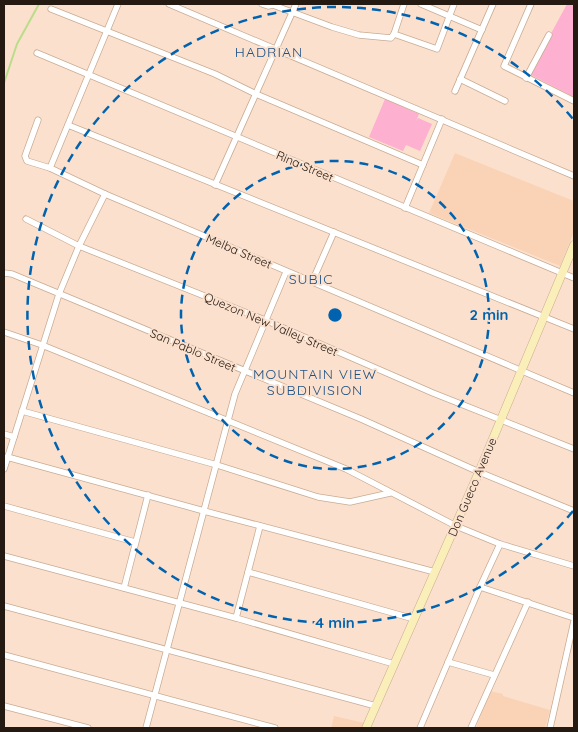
<svg xmlns="http://www.w3.org/2000/svg" width="578" height="732" font-family="Quicksand,sans-serif">
<style>
.built{fill:#fad3b6}
.green{fill:#fdb0d0}
.lines{fill:none;stroke-linecap:round;stroke-linejoin:round}
.stream{stroke:#badd8a;stroke-width:2}
.street-casing{stroke:#c9ab93;stroke-width:7}
.secondary-casing{stroke:#c9ab93;stroke-width:9}
.street{stroke:#fff;stroke-width:5.5}
.secondary{stroke:#faeeb9;stroke-width:8}
.ring{fill:none;stroke:#0162af;stroke-width:2.5;stroke-dasharray:9 6}
.labels{text-anchor:middle;dominant-baseline:central;stroke-width:4;stroke-linejoin:round;paint-order:stroke}
.street-label{font-size:12px;fill:#251a11;stroke:#fbe1cd}
.neighbourhood-label{font-size:14px;letter-spacing:1px;fill:#215386;stroke:#fbe1cd}
.centre{fill:#0162af;stroke:#fbe1cd;stroke-width:2.5}
.ring-label{font-size:15px;text-anchor:middle;font-weight:bold;fill:#0162af;stroke:#fbe1cd;stroke-width:4;stroke-linejoin:round;paint-order:stroke}
</style>
<rect width="100%" height="100%" fill="#fbe1cd"/>
<g class="built">
<path d="M455,153L574,201V232L560,266L429,213Z"/>
<path d="M490,691L503,694V696L550,710L545,728H476Z"/>
<path d="M334,716L365,723L363,728H331Z"/>
</g>
<g class="green">
<path d="M567,4H574V97L529,74Z"/>
<path d="M385,99L419,114L416,121L418,118L432,124L420,151L406,145L403,151L369,137Z"/>
</g>
<g class="lines">
<path class="stream" d="M4,83L17,44L39,4"/>
<g class="street-casing">
<g id="street">
<path d="M169,4L574,176"/>
<path d="M262,4L268,6L273,5L332,27L359,35L391,38L394,34L404,4"/>
<path d="M421,4L482,30"/>
<path d="M531,4L504,66L574,101"/>
<path d="M51,9L215,74L256,94L423,165"/>
<path d="M394,34L437,49L454,4"/>
<path d="M37,53L574,278"/>
<path d="M526,78L549,35"/>
<path d="M460,79L505,101"/>
<path d="M455,91L493,4"/>
<path d="M38,120L25,156L27,161L50,168L105,194L574,393"/>
<path d="M68,125L574,329"/>
<path d="M50,168L118,4"/>
<path d="M215,185L296,4"/>
<path d="M405,208L442,119"/>
<path d="M26,219L79,246L265,320L433,393L574,449"/>
<path d="M4,273L12,274L361,419L479,472L574,511"/>
<path d="M312,282L334,232"/>
<path d="M4,332L42,345L346,469L456,526L500,544L574,566"/>
<path d="M22,411L217,465L318,497L350,502L390,493"/>
<path d="M4,434L14,437"/>
<path d="M7,457L204,511L435,572"/>
<path d="M4,469L59,294L79,246L105,194"/>
<path d="M4,506L135,542"/>
<path d="M4,556L236,618L394,664"/>
<path d="M248,572L414,619"/>
<path d="M480,587L574,618"/>
<path d="M124,588L148,495"/>
<path d="M4,606L376,706"/>
<path d="M236,618L260,526"/>
<path d="M4,655L275,728"/>
<path d="M448,662L494,675"/>
<path d="M4,706L88,728"/>
<path d="M146,728L235,394L286,272"/>
<path d="M420,728L480,587L500,544"/>
<path d="M471,728L528,602"/>
<path d="M550,728L574,621"/>
</g>
</g>
<g class="secondary-casing">
<path id="secondary" d="M366,728L479,472L574,245"/>
</g>
<use href="#street" class="street"/>
<use href="#secondary" class="secondary"/>
</g>
<g class="ring">
<circle cx="335" cy="315" r="154"/>
<path d="M573 511A308 308 0 1 1 573 119"/>
</g>
<g class="labels">
<g class="street-label">
<text transform="translate(305 166) rotate(23)">Rina Street</text>
<text transform="translate(239 251) rotate(23)">Melba Street</text>
<text transform="translate(271 324) rotate(23)">Quezon New Valley Street</text>
<text transform="translate(193 350) rotate(23)">San Pablo Street</text>
<text transform="translate(472 487) rotate(-67)">Don Gueco Avenue</text>
</g>
<g class="neighbourhood-label">
<text x="269" y="52">HADRIAN</text>
<text x="311" y="279">SUBIC</text>
<text x="315" y="374">MOUNTAIN VIEW<tspan x="315" dy="16">SUBDIVISION</tspan></text>
</g>
</g>
<circle cx="335" cy="315" r="8" class="centre"/>
<g class="ring-label">
<text x="489" y="320">2 min</text>
<text x="335" y="628">4 min</text>
</g>
<rect width="578" height="732" fill="none" stroke="#251a11" stroke-width="10"/>
</svg>
